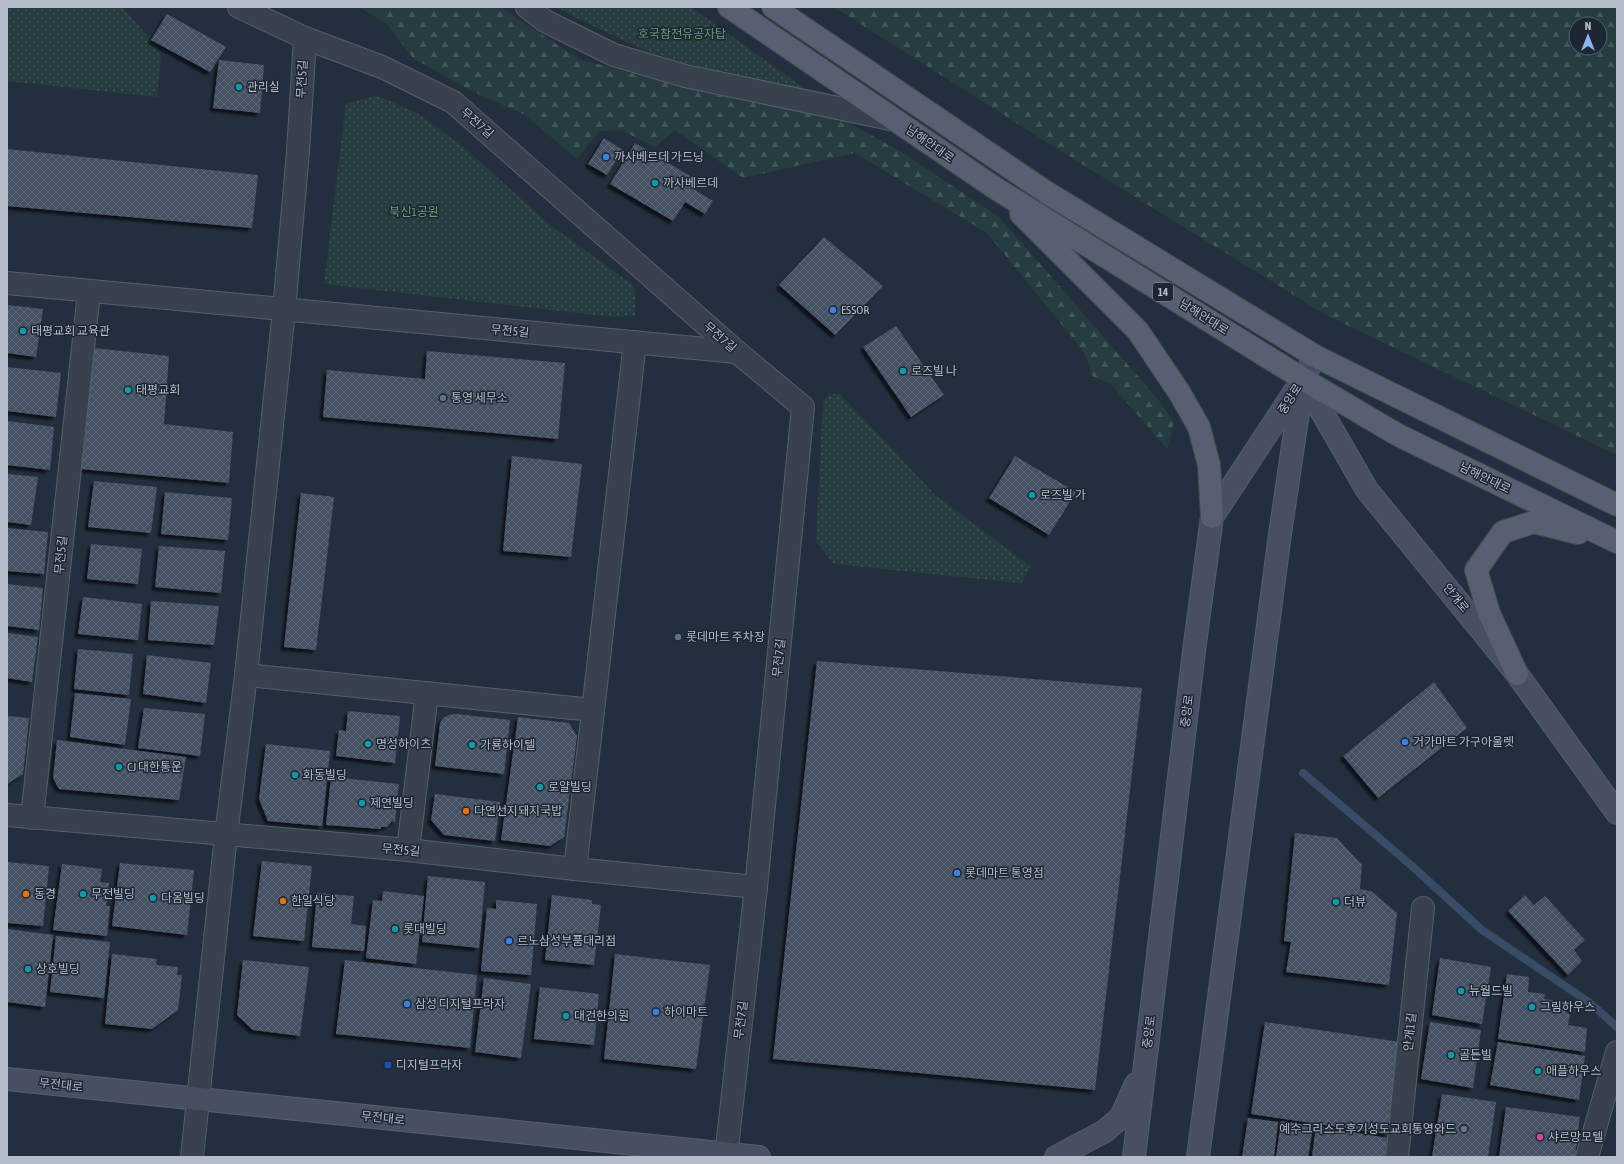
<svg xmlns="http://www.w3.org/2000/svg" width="1624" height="1164" font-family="'Asap Condensed','Noto Sans KR',sans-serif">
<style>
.forest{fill:url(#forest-firs);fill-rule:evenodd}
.park{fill:url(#park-dots)}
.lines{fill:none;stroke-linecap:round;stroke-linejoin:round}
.stream{stroke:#394c67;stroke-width:8}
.building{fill:url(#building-cross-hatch);filter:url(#shadow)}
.street-casing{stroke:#565f6c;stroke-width:24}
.secondary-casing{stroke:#565f6c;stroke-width:24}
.primary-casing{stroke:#414a57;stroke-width:24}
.street{stroke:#38414e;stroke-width:22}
.secondary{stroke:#465061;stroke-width:22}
.primary{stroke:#56606e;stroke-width:22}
.culture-dot{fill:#0f9aa8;stroke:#1d2633;stroke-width:1.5}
.shop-dot{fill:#3f7fe0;stroke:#1d2633;stroke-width:1.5}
.service-dot{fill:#5c6f8a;stroke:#1d2633;stroke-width:1.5}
.food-dot{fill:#e8710a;stroke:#1d2633;stroke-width:1.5}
.transit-dot{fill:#1a4fb4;stroke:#1d2633;stroke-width:1.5}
.worship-dot{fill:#6b7280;stroke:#1d2633;stroke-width:1.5}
.hotel-dot{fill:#d1479c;stroke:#1d2633;stroke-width:1.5}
.labels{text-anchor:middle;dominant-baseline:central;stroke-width:3;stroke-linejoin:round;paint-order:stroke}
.shield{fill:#1d2633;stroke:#878f9c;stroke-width:1}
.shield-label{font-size:11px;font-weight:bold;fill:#b4bcc9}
.park-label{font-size:12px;fill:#6b9a76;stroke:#1d2633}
.street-label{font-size:12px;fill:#b4bcc9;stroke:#1d2633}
.poi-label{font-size:12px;fill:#b4bcc9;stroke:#1d2633;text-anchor:start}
</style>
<defs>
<pattern id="forest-firs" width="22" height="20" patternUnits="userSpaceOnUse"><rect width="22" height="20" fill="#263c3f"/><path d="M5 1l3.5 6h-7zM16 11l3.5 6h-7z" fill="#435659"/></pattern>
<pattern id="park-dots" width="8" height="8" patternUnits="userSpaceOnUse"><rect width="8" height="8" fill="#263c3f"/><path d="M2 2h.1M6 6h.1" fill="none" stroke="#435659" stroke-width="1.8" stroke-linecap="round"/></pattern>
<pattern id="building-cross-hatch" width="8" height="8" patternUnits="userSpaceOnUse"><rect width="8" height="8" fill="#455162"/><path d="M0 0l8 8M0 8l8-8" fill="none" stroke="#5d6877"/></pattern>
<filter id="shadow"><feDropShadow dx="-3.5" dy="3.5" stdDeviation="1" flood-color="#0009"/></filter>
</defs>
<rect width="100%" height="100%" fill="#242f3e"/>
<g class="forest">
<path d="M359,7H500L579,59L689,89L848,122L903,153L1000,218L1157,398L1174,422L1167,449L1110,383L1093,377L1084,352L987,233L855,153L743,178L675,130L655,147L621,130L600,131L577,159L525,115L472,91L413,58L386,23Z"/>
<path d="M834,7H1617V455L1326,315L1051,145ZM1576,24H1600V48H1576Z"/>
</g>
<g class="park">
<path d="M7,7H122L151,40L161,55L157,97L7,81Z"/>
<path d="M557,7H691L805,89L790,90L710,71L649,52L574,17Z"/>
<path d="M378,96L417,113L466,149L550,225L633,285L635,298V316L613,317L324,284L346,103Z"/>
<path d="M829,394H840L935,495L1031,567L1021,583L834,564L816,542L823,401Z"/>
</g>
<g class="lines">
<path class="stream" d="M1303,773L1412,866L1482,930L1590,1003L1617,1027"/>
</g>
<g class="building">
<path d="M167,14L226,47L210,72L151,40Z"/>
<path d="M219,60L264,65L260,113L213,108Z"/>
<path d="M604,138L623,150L607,175L588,164Z"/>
<path d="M635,143L700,182L695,190L713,201L705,214L685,202L673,221L610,184Z"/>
<path d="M7,149L258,175L252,228L7,206Z"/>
<path d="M824,237L883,286L835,335L779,285Z"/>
<path d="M7,305L43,309L36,357L7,353Z"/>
<path d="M896,326L944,395L911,417L863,347Z"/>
<path d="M94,348L169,356L164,424L233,432L229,483L81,469Z"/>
<path d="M427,351L565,363L558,439L323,417L327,370L425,379Z"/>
<path d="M7,367L61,373L56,417L7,411Z"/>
<path d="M7,421L54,427L50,470L7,465Z"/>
<path d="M512,456L582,464L571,557L503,551Z"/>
<path d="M1015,456L1076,492L1049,535L989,498Z"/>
<path d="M7,474L38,477L31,525L7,522Z"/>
<path d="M94,481L157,487L151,533L88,527Z"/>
<path d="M165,492L232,498L228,540L161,534Z"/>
<path d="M301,493L334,497L316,650L284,647Z"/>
<path d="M7,528L48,532L44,574L7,571Z"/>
<path d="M91,544L142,549L138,584L87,579Z"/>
<path d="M159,546L225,551L221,593L155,587Z"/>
<path d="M7,584L43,588L39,630L7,626Z"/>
<path d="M83,597L142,604L138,640L78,634Z"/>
<path d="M151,601L219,606L214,645L148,640Z"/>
<path d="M7,633L38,637L32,682L7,678Z"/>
<path d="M78,649L133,654L129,695L74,689Z"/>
<path d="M147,655L211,663L206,703L143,694Z"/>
<path d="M817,661L1142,688L1095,1090L773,1059Z"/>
<path d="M1434,682L1467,728L1378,798L1343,756Z"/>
<path d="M75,693L131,699L125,745L70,737Z"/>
<path d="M144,708L205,714L200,756L138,748Z"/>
<path d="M348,711L400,716L395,763L336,756L339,730L346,731Z"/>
<path d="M456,714L510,720L504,774L435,766L440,723L443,718L449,715Z"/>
<path d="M7,716L29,718L23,774L7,784Z"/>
<path d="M518,717L569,723L577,736L564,837L550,846L501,840Z"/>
<path d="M57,740L186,757L179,800L59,789L53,778Z"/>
<path d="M266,744L330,751L322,826L268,821L259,799Z"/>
<path d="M331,777L399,784L395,822L392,821L387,827H381V829L326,825Z"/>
<path d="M435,794L500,802L495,841L444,835L431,820Z"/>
<path d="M1295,833L1337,838L1362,865L1360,889L1371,891L1397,913L1389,985L1286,972L1291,942L1284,941Z"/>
<path d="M262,861L312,866L304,941L253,936Z"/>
<path d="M7,862L49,866L43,926L7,923Z"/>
<path d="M120,863L194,870L187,935L112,926Z"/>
<path d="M62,864L102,869L100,882L109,883L106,906H110L107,936L53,930Z"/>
<path d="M428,876L485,882L479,948L422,942Z"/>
<path d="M383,891L424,896L416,964L366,958L373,900L382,901Z"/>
<path d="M317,893L354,896L351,924L366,926L364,951L312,947Z"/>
<path d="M552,895L592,900V904L601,905L594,965L545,960Z"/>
<path d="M1525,895L1534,905L1545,896L1585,940L1574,950L1582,961L1568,975L1508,911Z"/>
<path d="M496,900L537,904L531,975L481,971L487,908L496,909Z"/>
<path d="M7,929L53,935L45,1007L7,1002Z"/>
<path d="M56,936L110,942L104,998L50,992Z"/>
<path d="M112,954L157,959L156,965L178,967L177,975H182L178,1010L152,1029L105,1024Z"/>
<path d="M615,954L710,965L696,1069L604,1059Z"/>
<path d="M1440,958L1491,967L1482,1024L1432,1015Z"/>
<path d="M243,960L309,967L300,1036L253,1030L237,1015Z"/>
<path d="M345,960L477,975L470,1048L336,1034Z"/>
<path d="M1507,974L1529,977L1528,992L1545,994L1544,999L1552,1000L1570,1015L1568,1025L1587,1028L1585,1052L1498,1039Z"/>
<path d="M484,978L531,984L521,1058L475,1052Z"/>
<path d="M540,987L599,994L594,1045L534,1039Z"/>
<path d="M1265,1022L1400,1042L1387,1134L1251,1114Z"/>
<path d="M1430,1022L1481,1030L1473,1088L1421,1079Z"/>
<path d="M1498,1042L1585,1056L1579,1100L1490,1085Z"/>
<path d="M1442,1094L1496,1102L1488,1157H1432Z"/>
<path d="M1506,1107L1580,1117L1575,1157H1499Z"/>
<path d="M1248,1118L1278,1122L1274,1157H1242Z"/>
<path d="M1281,1121L1313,1126L1308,1157H1276Z"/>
<path d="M1316,1126L1387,1138L1385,1157H1312Z"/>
</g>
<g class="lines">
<g class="street-casing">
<g id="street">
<path d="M239,7L305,38L382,67L453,102L737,352L803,407L756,887L726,1157"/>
<path d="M527,7L545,21L614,55L685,76L895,120"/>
<path d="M7,283L737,352"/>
<path d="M635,342L575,869L756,887"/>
<path d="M246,675L593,710"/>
<path d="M7,815L408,850L575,869"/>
<path d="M32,818L89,292"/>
<path d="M408,850L427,693"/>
<path d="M192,1157L226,835L246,675L284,310L298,152L305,38"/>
<path d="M1397,1157L1423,908"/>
<path d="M1587,1157L1617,1052"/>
</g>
</g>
<g class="secondary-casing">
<g id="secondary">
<path d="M1303,379L1367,490L1517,674L1617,813"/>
<path d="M7,1079L759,1157"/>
<path d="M1056,1157L1105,1131L1121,1117L1136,1084"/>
<path d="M1134,1157L1194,651L1212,517L1303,379L1315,356"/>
<path d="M1198,1157L1280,534L1302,385"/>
</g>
</g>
<g class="primary-casing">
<g id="primary">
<path d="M729,7L995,188L1303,379L1398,435L1617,542"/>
<path d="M773,7L1046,192L1315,356L1617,505"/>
<path d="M1021,214L1138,331L1179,392L1199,427L1209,465L1212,517"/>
<path d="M1517,674L1489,613L1476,570L1503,532L1534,522L1578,533"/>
</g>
</g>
<use href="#street" class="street"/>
<use href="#secondary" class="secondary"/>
<use href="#primary" class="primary"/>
</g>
<g class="culture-dot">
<circle cx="239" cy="87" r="4"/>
<circle cx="655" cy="183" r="4"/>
<circle cx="23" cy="331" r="4"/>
<circle cx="903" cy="371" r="4"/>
<circle cx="128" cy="390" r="4"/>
<circle cx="1032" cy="495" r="4"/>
<circle cx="368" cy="744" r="4"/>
<circle cx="472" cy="745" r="4"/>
<circle cx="119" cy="767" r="4"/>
<circle cx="295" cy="775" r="4"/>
<circle cx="540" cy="787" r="4"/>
<circle cx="362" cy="803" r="4"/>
<circle cx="83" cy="894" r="4"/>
<circle cx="153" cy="898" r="4"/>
<circle cx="1336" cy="902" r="4"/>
<circle cx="395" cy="929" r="4"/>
<circle cx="28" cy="969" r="4"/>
<circle cx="1461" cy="991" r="4"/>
<circle cx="1532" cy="1007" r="4"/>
<circle cx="566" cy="1016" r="4"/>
<circle cx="1451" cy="1055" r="4"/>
<circle cx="1538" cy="1071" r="4"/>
</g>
<g class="shop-dot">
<circle cx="606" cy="157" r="4"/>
<circle cx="833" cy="310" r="4"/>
<circle cx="1405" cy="742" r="4"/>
<circle cx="957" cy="873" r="4"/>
<circle cx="509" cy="941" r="4"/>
<circle cx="407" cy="1004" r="4"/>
<circle cx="656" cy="1012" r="4"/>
</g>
<g class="service-dot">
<circle cx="443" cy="398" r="4"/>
<circle cx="678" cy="637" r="4"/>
</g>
<g class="food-dot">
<circle cx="466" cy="811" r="4"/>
<circle cx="26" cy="894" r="4"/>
<circle cx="283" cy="901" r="4"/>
</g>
<rect class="transit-dot" x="384" y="1061" width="8" height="8" rx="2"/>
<circle class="worship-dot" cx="1464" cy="1129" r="4"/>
<circle class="hotel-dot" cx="1540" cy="1137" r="4"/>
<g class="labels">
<rect class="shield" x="1153" y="283" width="20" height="18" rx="3"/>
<g class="shield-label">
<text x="1163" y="292">14</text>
</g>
<g class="park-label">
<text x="682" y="34">호국참전유공자탑</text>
<text x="414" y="212">북신1공원</text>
</g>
<g class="street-label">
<text transform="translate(302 79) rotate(-87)">무전5길</text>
<text transform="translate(477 123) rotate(41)">무전7길</text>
<text transform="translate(930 144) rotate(35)">남해안대로</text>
<text transform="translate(1204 317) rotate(32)">남해안대로</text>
<text transform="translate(510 331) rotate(5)">무전5길</text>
<text transform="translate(720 337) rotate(41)">무전7길</text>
<text transform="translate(1290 399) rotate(-57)">중앙로</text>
<text transform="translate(1485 478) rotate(26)">남해안대로</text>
<text transform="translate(61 555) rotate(-84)">무전5길</text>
<text transform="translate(1456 598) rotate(51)">안개로</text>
<text transform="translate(779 658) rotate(-84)">무전7길</text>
<text transform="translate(1187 711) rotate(-83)">중앙로</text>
<text transform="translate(401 850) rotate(5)">무전5길</text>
<text transform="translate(741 1020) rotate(-83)">무전7길</text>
<text transform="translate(1149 1032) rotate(-83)">중앙로</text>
<text transform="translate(1410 1032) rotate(-84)">안개1길</text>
<text transform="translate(61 1085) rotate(6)">무전대로</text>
<text transform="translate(383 1118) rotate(6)">무전대로</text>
</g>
<g class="poi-label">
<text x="247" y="87">관리실</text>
<text x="614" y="157">까사베르데 가드닝</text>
<text x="663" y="183">까사베르데</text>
<text x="841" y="310">ESSOR</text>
<text x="31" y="331">태평교회 교육관</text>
<text x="911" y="371">로즈빌 나</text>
<text x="136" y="390">태평교회</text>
<text x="451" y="398">통영 세무소</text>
<text x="1040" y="495">로즈빌 가</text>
<text x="686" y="637">롯데마트 주차장</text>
<text x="1413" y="742">거가마트 가구아울렛</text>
<text x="376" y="744">명성하이츠</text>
<text x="480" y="745">가룡하이텔</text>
<text x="127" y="767">CJ 대한통운</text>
<text x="303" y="775">화동빌딩</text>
<text x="548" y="787">로얄빌딩</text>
<text x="370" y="803">제연빌딩</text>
<text x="474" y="811">다연선지돼지국밥</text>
<text x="965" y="873">롯데마트 통영점</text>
<text x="34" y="894">동경</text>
<text x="91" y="894">무전빌딩</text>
<text x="161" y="898">다옴빌딩</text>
<text x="291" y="901">한일식당</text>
<text x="1344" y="902">더뷰</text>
<text x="403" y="929">롯대빌딩</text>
<text x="517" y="941">르노삼성부품대리점</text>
<text x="36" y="969">상호빌딩</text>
<text x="1469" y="991">뉴월드빌</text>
<text x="415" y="1004">삼성 디지털프라자</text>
<text x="1540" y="1007">그림하우스</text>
<text x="664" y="1012">하이마트</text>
<text x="574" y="1016">대건한의원</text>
<text x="1459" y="1055">골든빌</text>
<text x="396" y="1065">디지털프라자</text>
<text x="1546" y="1071">애플하우스</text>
<text x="1456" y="1129" text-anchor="end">예수그리스도후기성도교회통영와드</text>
<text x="1548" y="1137">샤르망모텔</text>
</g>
</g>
<rect width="1624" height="1164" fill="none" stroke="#b4bcc9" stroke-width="16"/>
<g transform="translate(1588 36)"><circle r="19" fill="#1d2633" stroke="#59626f"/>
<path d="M0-3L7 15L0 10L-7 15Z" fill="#8ab4f8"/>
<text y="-6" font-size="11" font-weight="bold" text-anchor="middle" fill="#b4bcc9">N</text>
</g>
</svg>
